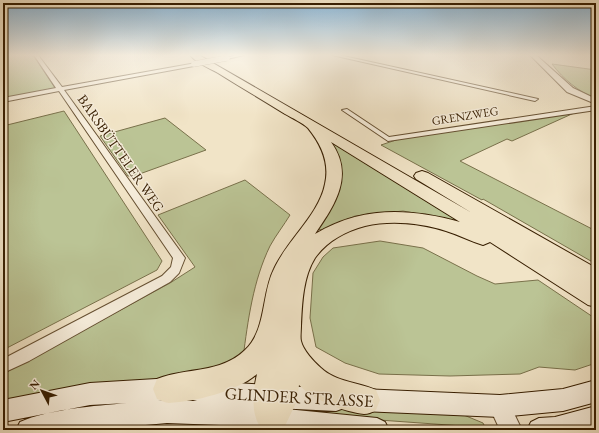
<svg xmlns="http://www.w3.org/2000/svg" width="599" height="433" font-family="'EB Garamond',serif">
<style>
.green{fill:#bbc495;stroke:#79714b}
.lines{fill:none;stroke-linecap:round;stroke-linejoin:round}
.minor-casing{stroke:#665032;stroke-width:2}
.tertiary-casing{stroke:#665032;stroke-width:2}
.secondary-casing{stroke:#371e01;stroke-width:2}
.motorway-casing{stroke:#371e01;stroke-width:2}
.minor{fill:#f6eddb;fill-rule:evenodd}
.tertiary{fill:#f6eddb;fill-rule:evenodd}
.secondary{fill:#f6eddb;fill-rule:evenodd}
.motorway{fill:#f1e4c7;fill-rule:evenodd}
.minor-bridge-casing{stroke:#665032;stroke-width:6;stroke-linecap:butt}
.minor-bridge{stroke:#f6eddb;stroke-width:5.5}
.labels{text-anchor:middle;dominant-baseline:central;stroke-width:3;stroke-linejoin:round;paint-order:stroke}
.far-street-label{font-size:12px;fill:#371e01;stroke:#f6eddb}
.street-label{font-size:14px;fill:#371e01;stroke:#f6eddb}
.near-street-label{font-size:17px;fill:#371e01;stroke:#f6eddb}
</style>
<rect width="100%" height="100%" fill="#f1e4c7"/>
<filter id="stains"><feTurbulence type="fractalNoise" baseFrequency=".005" numOctaves="4"/><feColorMatrix values="0 0 0 0 .2 0 0 0 0 .09 0 0 0 0 .02 0 0 0 .5 -.17"/></filter>
<radialGradient id="worn" r=".72"><stop offset=".6" stop-color="#630" stop-opacity="0"/><stop offset="1" stop-color="#630" stop-opacity=".3"/></radialGradient>
<g class="green">
<path d="M3,55H33L55,88L3,99Z"/>
<path d="M552,64L596,70V99C578,91 564,80 552,64Z"/>
<path d="M64,111L162,261L157,270L3,350V126Z"/>
<path d="M574,113L512,141L507,139L460,161L596,231V264L483,199L482,200L381,145L402,138Z"/>
<path d="M165,118L206,150L134,176H128L100,136Z"/>
<path d="M331,142L460,222L403,211L355,216L324,230L313,229L327,212Z"/>
<path d="M245,180L290,215C284,225 276,235 270,246C253,281 248,320 243,358L205,376L80,386L3,401V374L170,283L195,267L158,215Z"/>
<path d="M380,241L423,248L477,276L495,284L538,280L596,319V363L575,370L539,367L520,374L450,376L379,374L345,363L316,347L310,318L313,273L323,257L333,248Z"/>
<path d="M286,404L459,413L483,423L485,427H476L310,415L294,410Z"/>
</g>
<g class="lines">
<g class="minor-casing">
<g id="minor">
<path d="M34,55H38L62,87L196,63L197,64L194,66L64,90L185,258L179,273L170,282L29,361L3,373V359L162,276L171,267L173,258L59,91L3,102V98L56,88Z"/>
<path d="M237,55H244L227,59L225,58Z"/>
<path d="M332,55H339L538,99L535,101Z"/>
<path d="M596,106V110L388,141L342,110L347,109L389,137Z"/>
</g>
</g>
<g class="tertiary-casing">
<g id="tertiary">
<path d="M530,55H536L573,88L596,99V104L567,92Z"/>
<path d="M500,395L507,399L522,430H500L489,406L493,399Z"/>
</g>
</g>
<g class="secondary-casing">
<g id="secondary">
<path d="M173,378L181,381L184,389L181,397L173,400L158,401H197L193,400L190,392L193,384L201,381L336,389L344,392L347,400L344,408L336,411L276,408L377,418L385,422L389,430H268L220,425L167,423L92,430H16L20,422C49,409 95,406 127,403L90,405L3,422V400L90,383Z"/>
<path d="M596,380V402L563,411L500,417L361,411L353,408L350,400L353,392L361,389L500,395L563,389Z"/>
<path d="M596,406V430H527L531,422L539,418L555,417Z"/>
</g>
</g>
<g class="motorway-casing">
<path id="motorway" d="M190,55H199L472,213L416,179L414,176L416,173L422,171L428,173L596,268V307L588,305L490,242L483,245C470,241 459,235 446,231C421,223 391,220 365,226C346,231 327,241 315,258C303,277 302,304 301,326C301,331 300,337 301,341C303,350 314,362 321,368C336,382 358,382 376,390L380,400L376,410C373,412 368,414 364,414C345,412 313,400 299,385L297,401L283,430H262C250,414 253,392 257,374C238,391 195,402 169,403C165,403 161,400 157,399L153,389L157,379C187,367 220,374 245,350C267,329 261,295 274,269C287,240 319,215 325,184C330,162 321,144 308,128C303,123 292,118 285,114C263,100 240,87 218,73C209,68 196,63 190,55ZM331,142L460,222C409,208 362,206 315,234C335,205 355,175 331,142Z"/>
</g>
<use href="#minor" class="minor"/>
<use href="#tertiary" class="tertiary"/>
<use href="#secondary" class="secondary"/>
<use href="#motorway" class="motorway"/>
<g class="minor-bridge-casing">
<path id="minor-bridge" d="M194,64L227,58"/>
</g>
<use href="#minor-bridge" class="minor-bridge"/>
</g>
<linearGradient id="sky" x2="0" y2="1"><stop stop-color="#8bb7d8"/><stop offset="0.48" stop-color="#f9f3e6"/><stop offset="1" stop-color="#f9f3e6" stop-opacity="0"/></linearGradient>
<rect width="599" height="115" fill="url(#sky)"/>
<g class="labels">
<g class="far-street-label">
<text transform="translate(465 116) rotate(-9)">GRENZWEG</text>
</g>
<g class="street-label">
<text transform="translate(121 153) rotate(55)">BARSBÜTTELER WEG</text>
</g>
<g class="near-street-label">
<text transform="translate(299 397) rotate(3)">GLINDER STRASSE</text>
</g>
</g>
<rect width="599" height="433" fill="none" stroke="#f1e4c7" stroke-width="16"/>
<rect x="4" y="4" width="591" height="425" fill="none" stroke="#371e01" stroke-width="2"/>
<rect x="8" y="8" width="583" height="417" fill="none" stroke="#371e01"/>
<g transform="translate(42 391) rotate(311)" stroke="#f6eddb" stroke-width="3" paint-order="stroke">
<path d="M0-3L7 15L0 10L-7 15Z" fill="#371e01"/>
<text y="-6" font-size="11" font-weight="bold" text-anchor="middle" fill="#371e01">N</text>
</g>
<rect width="100%" height="100%" filter="url(#stains)"/>
<rect width="100%" height="100%" fill="url(#worn)"/>
</svg>
